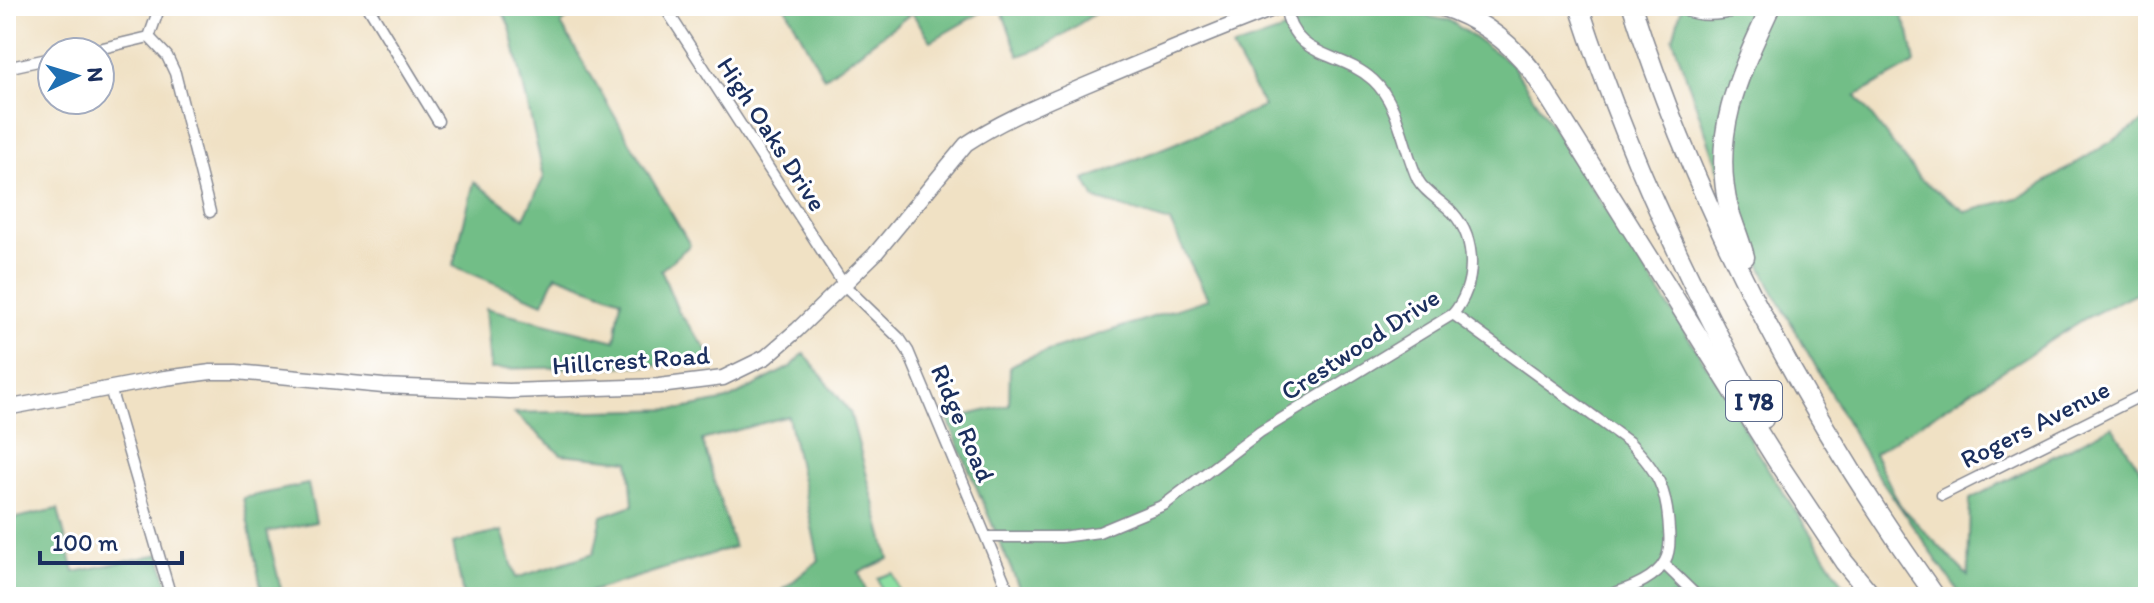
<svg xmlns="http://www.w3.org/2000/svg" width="2154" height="603" font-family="Itim,sans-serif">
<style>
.green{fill:#8de0a1;stroke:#548880;stroke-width:2}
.forest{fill:#72be87;stroke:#467672;stroke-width:2}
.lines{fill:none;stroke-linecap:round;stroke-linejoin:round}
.minor-casing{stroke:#868891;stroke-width:13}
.secondary-casing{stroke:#868891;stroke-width:17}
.motorway-casing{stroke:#868891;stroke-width:21}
.minor{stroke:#fff;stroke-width:10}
.secondary{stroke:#fff;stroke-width:14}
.motorway{stroke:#fff;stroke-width:18}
.labels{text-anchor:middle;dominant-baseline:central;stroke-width:6;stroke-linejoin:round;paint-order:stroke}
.shield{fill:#fff;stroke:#5f6d8e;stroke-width:2}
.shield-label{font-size:24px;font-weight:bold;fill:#1b2f5e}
.street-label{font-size:26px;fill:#1b2f5e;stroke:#fff}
</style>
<rect width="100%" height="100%" fill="#fff"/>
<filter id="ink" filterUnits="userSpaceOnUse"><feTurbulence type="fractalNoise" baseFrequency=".0125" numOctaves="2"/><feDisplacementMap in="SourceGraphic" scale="16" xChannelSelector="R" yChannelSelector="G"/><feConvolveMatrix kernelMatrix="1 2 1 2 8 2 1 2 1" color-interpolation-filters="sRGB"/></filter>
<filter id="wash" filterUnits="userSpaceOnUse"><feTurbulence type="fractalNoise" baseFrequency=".006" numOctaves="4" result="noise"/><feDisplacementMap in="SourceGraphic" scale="32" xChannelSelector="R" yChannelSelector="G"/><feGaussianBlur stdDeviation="1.8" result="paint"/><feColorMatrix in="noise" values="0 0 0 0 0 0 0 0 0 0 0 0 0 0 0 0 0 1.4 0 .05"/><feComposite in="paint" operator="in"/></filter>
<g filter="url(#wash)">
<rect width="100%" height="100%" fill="#f0e1c4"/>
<path class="green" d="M893,573L901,597H884L878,578Z"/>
<g class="forest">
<path d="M500,6H584L561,24L690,245L661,270L678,311L714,359L679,365L491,369L486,308L615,341L621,299L556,275L543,303L453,266L474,182L524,218L544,177L510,27Z"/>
<path d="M785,6H992L931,41L912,13L824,78Z"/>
<path d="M1000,6H1106L1044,47L1019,56Z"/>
<path d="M1353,6H1378L1450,21L1511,63L1731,403L1755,449L1852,597H1023L948,420L1009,405L1010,366L1027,358L1208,299L1170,222L1095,199L1085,180L1264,107L1232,48Z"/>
<path d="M1682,6H1898L1909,32L1915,63L1856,96L1919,178L1966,212L2021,197L2148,119V287L2084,319L1874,453L1901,507L1968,576L1970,499L2112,426L2148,481V597H1962L1871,465L1770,285L1721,177L1673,39Z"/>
<path d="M804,353L850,412L889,559L859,572L868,597H774L819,560L788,416L702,440L734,547L573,597H459L463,596L453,543L502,531L516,578L594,553L602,516L633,505L629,461L561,454L514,413L682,409L727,400L792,366Z"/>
<path d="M308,484L316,522L267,532L283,597H263L243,498Z"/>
<path d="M58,509L74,572L160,554L170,595L6,597V520Z"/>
</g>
</g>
<g filter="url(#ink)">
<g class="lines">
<g class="minor-casing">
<g id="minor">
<path d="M368,6L438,121"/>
<path d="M664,6L844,285L900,339L908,351L1011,597"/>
<path d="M149,37L167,56L175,73L210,212"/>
<path d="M86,52L149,37L160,6"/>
<path d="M6,68L52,58"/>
<path d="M1453,314L1629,442C1658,471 1667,489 1669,530C1670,540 1670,552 1665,561C1655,581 1620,592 1601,597"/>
<path d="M110,388L171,597"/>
<path d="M1942,495L2148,392"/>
<path d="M987,537H1061L1099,532L1164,505L1260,432L1453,314C1476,286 1478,241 1453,213C1443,202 1425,193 1418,180C1403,148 1400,105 1373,80C1340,50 1294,61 1285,6"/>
<path d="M1664,564L1698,597"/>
</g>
</g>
<g class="secondary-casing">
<path id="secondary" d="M6,408L165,378L211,372H237L383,386L509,391L659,386L723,378L766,357L797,330L875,254L966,144C1002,120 1042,104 1081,87C1147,59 1213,32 1280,6"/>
</g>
<g class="motorway-casing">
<g id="motorway">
<path d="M1440,6C1479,18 1508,40 1533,72L1780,466L1844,562L1873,597"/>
<path d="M1579,6C1626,150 1690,288 1764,419"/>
<path d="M1632,6C1700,217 1808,417 1936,597"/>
<path d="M1685,6C1702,14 1721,11 1738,6"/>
<path d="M1745,257C1741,241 1734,225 1729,209C1710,133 1740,73 1771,6"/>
</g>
</g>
<use href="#minor" class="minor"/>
<use href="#secondary" class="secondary"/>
<use href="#motorway" class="motorway"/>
</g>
</g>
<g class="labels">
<rect class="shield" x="1726" y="381" width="56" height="40" rx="6"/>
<g class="shield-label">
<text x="1754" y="401">I 78</text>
</g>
<g class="street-label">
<text transform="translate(772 134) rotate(57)">High Oaks Drive</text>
<text transform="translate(1360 344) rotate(-33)">Crestwood Drive</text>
<text transform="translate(631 360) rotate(-4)">Hillcrest Road</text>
<text transform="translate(963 423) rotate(67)">Ridge Road</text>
<text transform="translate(2035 424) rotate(-27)">Rogers Avenue</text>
</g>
</g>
<rect width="2154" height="603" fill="none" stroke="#fff" stroke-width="32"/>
<g transform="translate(76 76) rotate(86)"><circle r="38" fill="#ffffff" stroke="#a4acbf" stroke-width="2"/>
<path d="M0-6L14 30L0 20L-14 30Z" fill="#1f6fb2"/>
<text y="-12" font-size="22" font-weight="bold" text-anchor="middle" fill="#1b2f5e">N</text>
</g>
<path d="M40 551v12h142v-12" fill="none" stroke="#1b2f5e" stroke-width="4"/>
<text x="52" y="551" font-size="24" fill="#1b2f5e" stroke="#ffffff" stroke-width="6" paint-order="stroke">100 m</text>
</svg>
